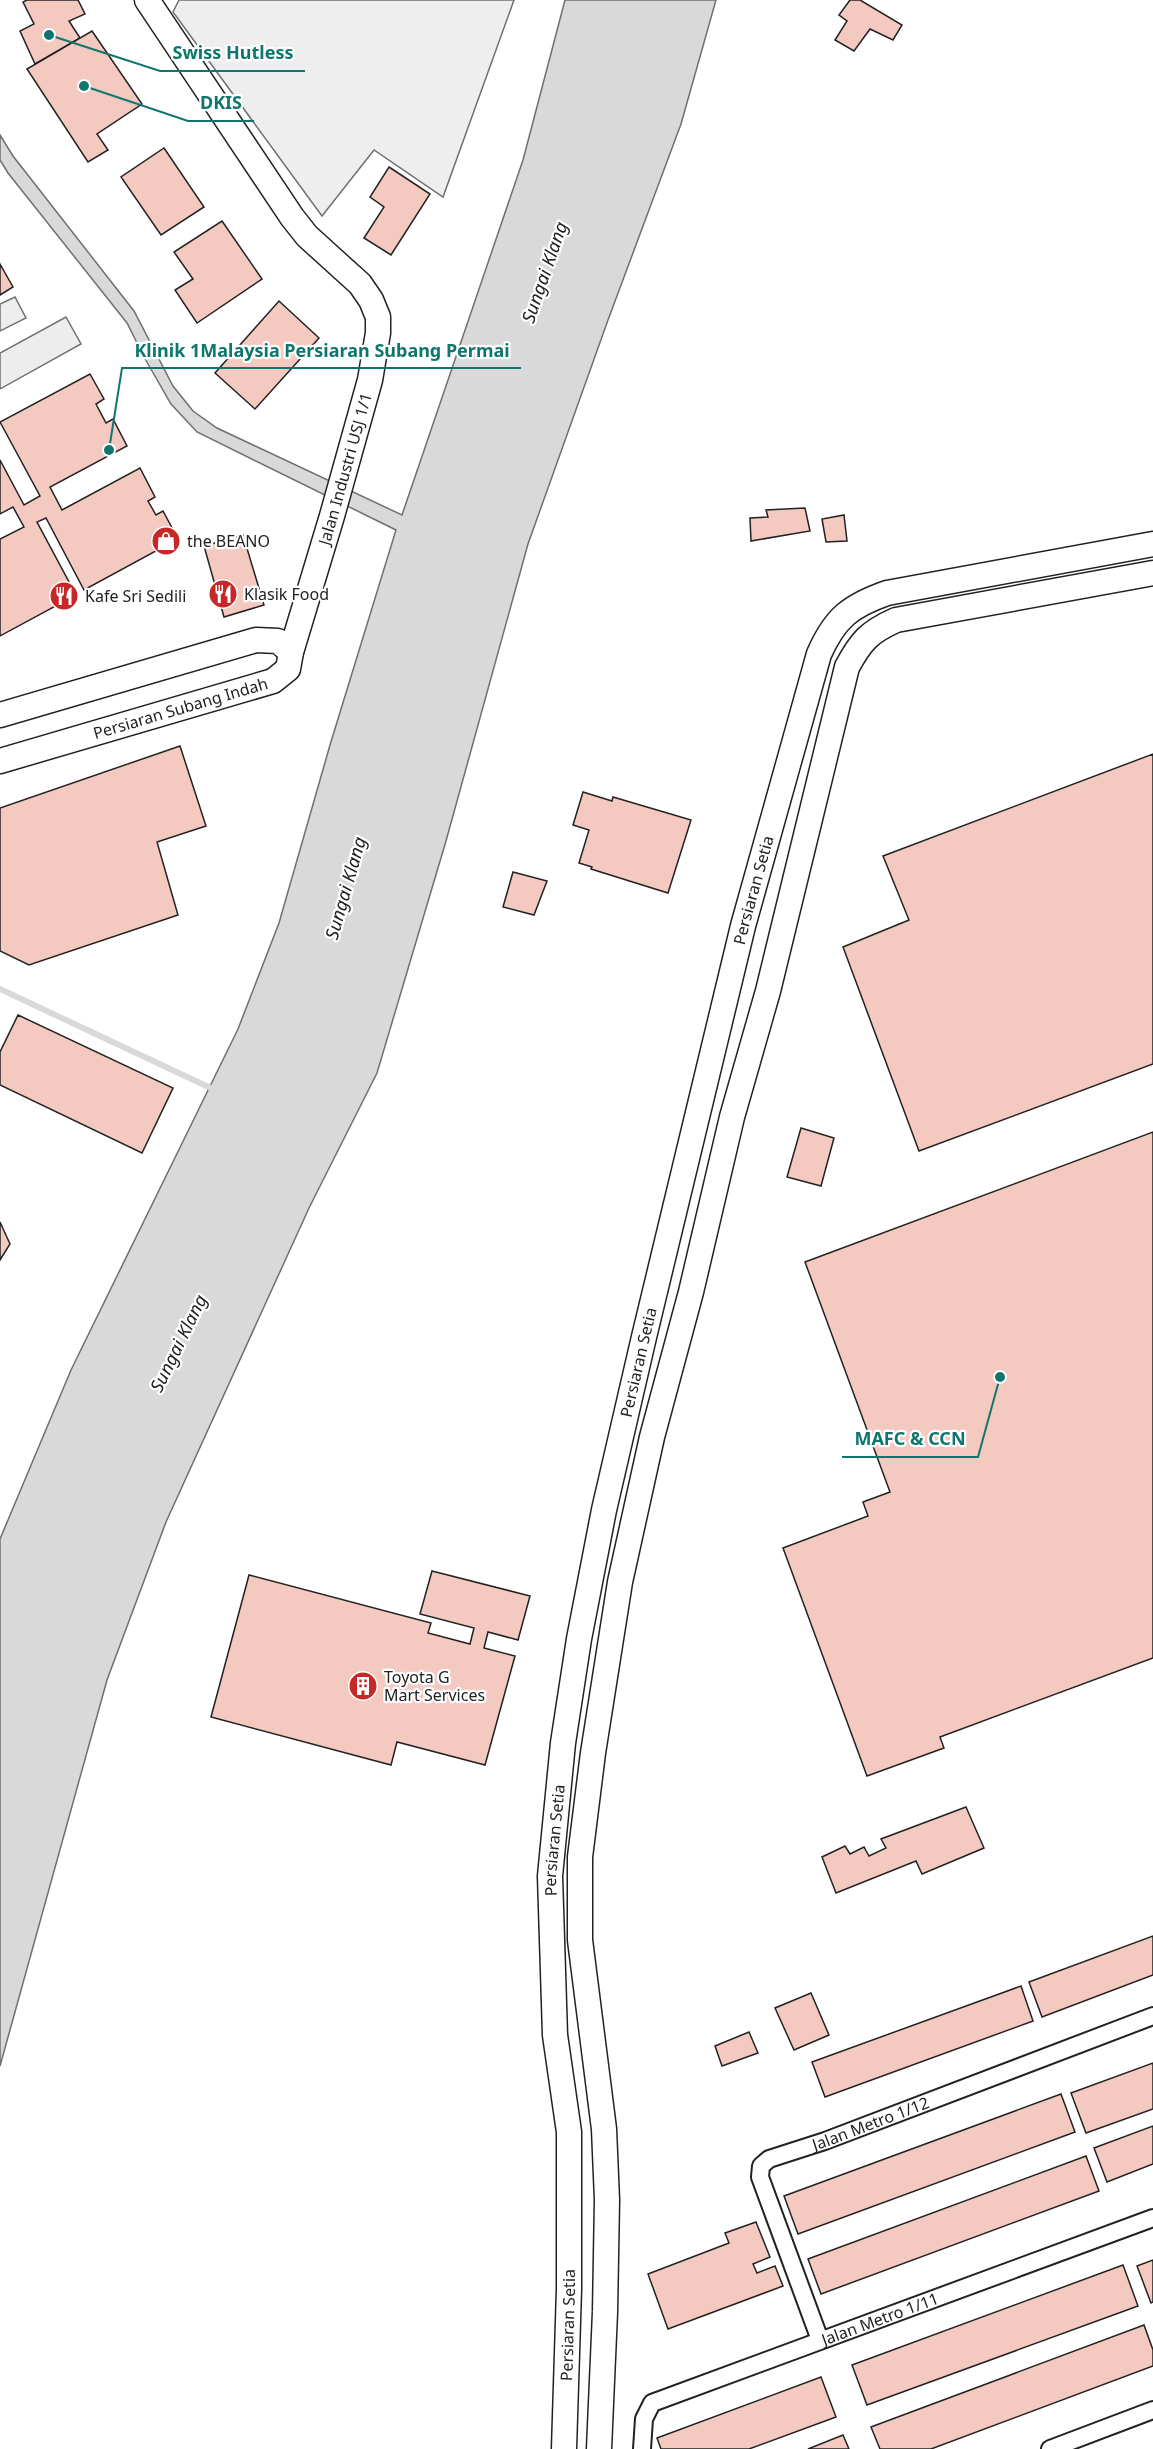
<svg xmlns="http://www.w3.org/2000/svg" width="1153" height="2449" font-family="'Noto Sans',sans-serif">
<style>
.green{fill:#eee;stroke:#6f6f6f;stroke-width:1.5}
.parking{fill:#ededed;stroke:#6f6f6f;stroke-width:1.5}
.water{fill:#d9d9d9;stroke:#6f6f6f;stroke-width:1.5}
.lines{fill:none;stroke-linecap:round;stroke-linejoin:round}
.stream{stroke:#d9d9d9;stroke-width:6}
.building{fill:#f3c9c0;stroke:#222;stroke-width:1.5}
.street-casing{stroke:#222;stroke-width:20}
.secondary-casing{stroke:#222;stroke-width:27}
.street{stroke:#fff;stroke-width:16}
.secondary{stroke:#fff;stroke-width:24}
.labels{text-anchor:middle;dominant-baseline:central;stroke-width:4.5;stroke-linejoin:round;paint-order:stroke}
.street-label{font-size:16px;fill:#222;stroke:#fff}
.poi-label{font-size:16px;fill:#222;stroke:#fff;text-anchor:start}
.water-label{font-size:18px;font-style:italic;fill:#222;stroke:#fff}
.leader{fill:none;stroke:#0f766e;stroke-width:2}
.callout-dot{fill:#0f766e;stroke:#fff;stroke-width:2}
.callout-label{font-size:18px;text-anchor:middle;font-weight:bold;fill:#0f766e;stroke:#fff;stroke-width:4.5;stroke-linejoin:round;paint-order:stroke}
</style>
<rect width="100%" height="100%" fill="#fff"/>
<g class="green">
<path d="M179,0H514L443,197L374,150L322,216L173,12Z"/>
<path d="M15,297L26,318L0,331V304Z"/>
</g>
<path class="parking" d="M66,317L81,344L0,389V353Z"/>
<path class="water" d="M565,0H716L681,124L608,320L528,544L446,841L377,1073L309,1208L166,1522L107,1680L0,2066V1539L71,1370L238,1029L279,923L330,745L396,530L197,432L171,404L144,357L127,323L8,173L0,160V135L13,156L134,311L173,386L193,411L217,428L402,515L523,160Z"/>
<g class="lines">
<path class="stream" d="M0,989L217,1091"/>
</g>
<g class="building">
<path d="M27,0H78L85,14L69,21L80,38L35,64L20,31L34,24L23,2Z"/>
<path d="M850,0H860L902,25L893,40L870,29L854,51L835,40L847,21L839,15Z"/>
<path d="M92,31L142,104L97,134L108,150L88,162L27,69Z"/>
<path d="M164,148L204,207L161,235L121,177Z"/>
<path d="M389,167L430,194L391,255L364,238L384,207L370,197Z"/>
<path d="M222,221L262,279L197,323L175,290L193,279L174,252Z"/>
<path d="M0,264L13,287L0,295Z"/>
<path d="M279,301L319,338L255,409L215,373Z"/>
<path d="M90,374L104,399L96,404L106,423L113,419L127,446L50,487L62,510L140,468L155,497L148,501L156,515L163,511L178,539L84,590L46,518L37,522L76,595L0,636V539L24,527L13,507L0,514V460L24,505L40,496L0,422Z"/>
<path d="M805,508L810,531L751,541L750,518L768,517L766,510Z"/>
<path d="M844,515L847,541L826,542L822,519Z"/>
<path d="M243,535L264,605L224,617L204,546Z"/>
<path d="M180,746L206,826L157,842L178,915L29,965L0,951V808Z"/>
<path d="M1153,754V1064L919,1151L843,947L909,920L883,856Z"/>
<path d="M583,792L612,801L613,797L691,820L668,893L591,869L592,867L579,863L589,830L573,825Z"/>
<path d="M513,872L547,881L534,915L503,907Z"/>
<path d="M18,1015L173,1088L142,1153L0,1085V1052Z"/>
<path d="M801,1128L834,1138L821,1186L787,1177Z"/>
<path d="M1153,1132V1658L940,1737L944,1748L867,1776L783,1548L868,1516L863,1502L890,1492L805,1262Z"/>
<path d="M0,1222L10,1244L0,1260Z"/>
<path d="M432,1571L530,1596L518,1640L488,1632L484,1648L515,1656L485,1765L397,1742L391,1765L211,1717L249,1575L431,1623L428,1633L470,1644L474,1628L420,1614Z"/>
<path d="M966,1807L984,1848L922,1874L916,1861L836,1893L822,1857L845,1846L850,1854L864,1847L869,1856L886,1848L881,1839Z"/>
<path d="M1153,1936V1975L1042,2017L1029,1982Z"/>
<path d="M1021,1986L1033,2021L825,2097L812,2062Z"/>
<path d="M811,1993L829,2035L794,2050L775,2008Z"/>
<path d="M749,2032L758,2053L722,2066L715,2046Z"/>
<path d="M1153,2063V2109L1086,2133L1071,2093Z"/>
<path d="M1061,2094L1075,2132L798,2234L784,2196Z"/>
<path d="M1153,2126V2164L1107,2182L1094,2148Z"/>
<path d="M1086,2156L1099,2191L821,2294L808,2259Z"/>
<path d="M756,2222L770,2257L753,2264L757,2273L775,2266L783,2286L668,2329L648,2274L729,2243L725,2233Z"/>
<path d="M1153,2260V2302L1151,2303L1137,2266Z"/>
<path d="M1123,2265L1138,2306L867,2405L852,2365Z"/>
<path d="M1144,2325L1153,2350V2366L931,2449H880L871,2427Z"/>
<path d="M821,2377L836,2417L749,2449H661L657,2438Z"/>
<path d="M843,2435L849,2449H808Z"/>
</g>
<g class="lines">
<g class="street-casing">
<g id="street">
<path id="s1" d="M820,2340L760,2177L761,2166L769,2159L825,2141L1153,2016"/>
<path id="s2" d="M642,2449L644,2419L652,2403L1153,2218"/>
<path d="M1050,2449L1153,2410"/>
</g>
</g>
<g class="secondary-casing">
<g id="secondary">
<path d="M0,715L256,640L278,641L291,652"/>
<path id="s3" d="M0,761L273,681L288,669L291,652L332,516L370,380L378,333V317L371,300L360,284L307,236L292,217L147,0"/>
<path id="s4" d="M564,2449L569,2289V2132L555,2035L550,1876L563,1743L579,1639L604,1510L644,1337L743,926L819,654C835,618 850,606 887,593L1153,544"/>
<path d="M599,2449L605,2312L607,2200L604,2129L580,1940V1857L593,1753L620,1582L652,1437L691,1292L732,1117L768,991L847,667C861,641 869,632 896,620L1153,573"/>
</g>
</g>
<use href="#street" class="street"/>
<use href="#secondary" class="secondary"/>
</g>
<defs>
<g id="shop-disc" transform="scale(1.5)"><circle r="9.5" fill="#c62828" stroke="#fff"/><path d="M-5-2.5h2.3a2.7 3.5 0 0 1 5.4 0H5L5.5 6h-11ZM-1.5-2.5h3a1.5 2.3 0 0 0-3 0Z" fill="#fff"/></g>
<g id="restaurant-disc" transform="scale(1.5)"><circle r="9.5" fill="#c62828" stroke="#fff"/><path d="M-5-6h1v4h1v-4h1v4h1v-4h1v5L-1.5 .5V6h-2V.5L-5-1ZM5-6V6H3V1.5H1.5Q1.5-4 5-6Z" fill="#fff"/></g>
<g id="building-disc" transform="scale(1.5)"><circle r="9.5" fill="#c62828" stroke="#fff"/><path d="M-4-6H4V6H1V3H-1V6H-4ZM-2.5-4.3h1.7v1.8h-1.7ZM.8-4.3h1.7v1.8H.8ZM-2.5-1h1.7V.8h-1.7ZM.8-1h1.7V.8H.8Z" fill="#fff"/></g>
</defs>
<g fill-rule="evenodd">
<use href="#shop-disc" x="166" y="541"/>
<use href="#restaurant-disc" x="223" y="594"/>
<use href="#restaurant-disc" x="64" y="596"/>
<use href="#building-disc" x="363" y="1686"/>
</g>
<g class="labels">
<g class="street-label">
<text stroke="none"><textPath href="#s3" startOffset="512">Jalan Industri USJ 1/1</textPath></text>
<text stroke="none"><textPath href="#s3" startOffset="188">Persiaran Subang Indah</textPath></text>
<text stroke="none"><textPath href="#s4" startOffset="1582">Persiaran Setia</textPath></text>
<text stroke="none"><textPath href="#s4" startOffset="1096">Persiaran Setia</textPath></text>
<text stroke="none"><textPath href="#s4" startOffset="610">Persiaran Setia</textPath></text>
<text stroke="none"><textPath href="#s1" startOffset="303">Jalan Metro 1/12</textPath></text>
<text stroke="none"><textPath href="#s2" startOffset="291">Jalan Metro 1/11</textPath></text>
<text stroke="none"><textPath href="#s4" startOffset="124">Persiaran Setia</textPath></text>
</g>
<g class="poi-label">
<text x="187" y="541">the BEANO</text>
<text x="244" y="594">Klasik Food</text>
<text x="85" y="596">Kafe Sri Sedili</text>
<text x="384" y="1677">Toyota G<tspan x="384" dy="18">Mart Services</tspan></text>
</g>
<g class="water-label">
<text transform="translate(544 272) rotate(-71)">Sungai Klang</text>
<text transform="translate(345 888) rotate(-74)">Sungai Klang</text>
<text transform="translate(178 1343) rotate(-64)">Sungai Klang</text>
</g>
</g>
<path class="leader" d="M49 35L160 71H305M84 86L188 121H254M109 450L122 368H521M1000 1377L978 1457H842"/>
<g class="callout-dot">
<circle cx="49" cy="35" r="6"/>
<circle cx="84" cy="86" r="6"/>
<circle cx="109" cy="450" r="6"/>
<circle cx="1000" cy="1377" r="6"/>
</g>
<g class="callout-label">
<text x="233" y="59">Swiss Hutless</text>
<text x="221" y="109">DKIS</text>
<text x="322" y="357">Klinik 1Malaysia Persiaran Subang Permai</text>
<text x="910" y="1445">MAFC &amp; CCN</text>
</g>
</svg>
